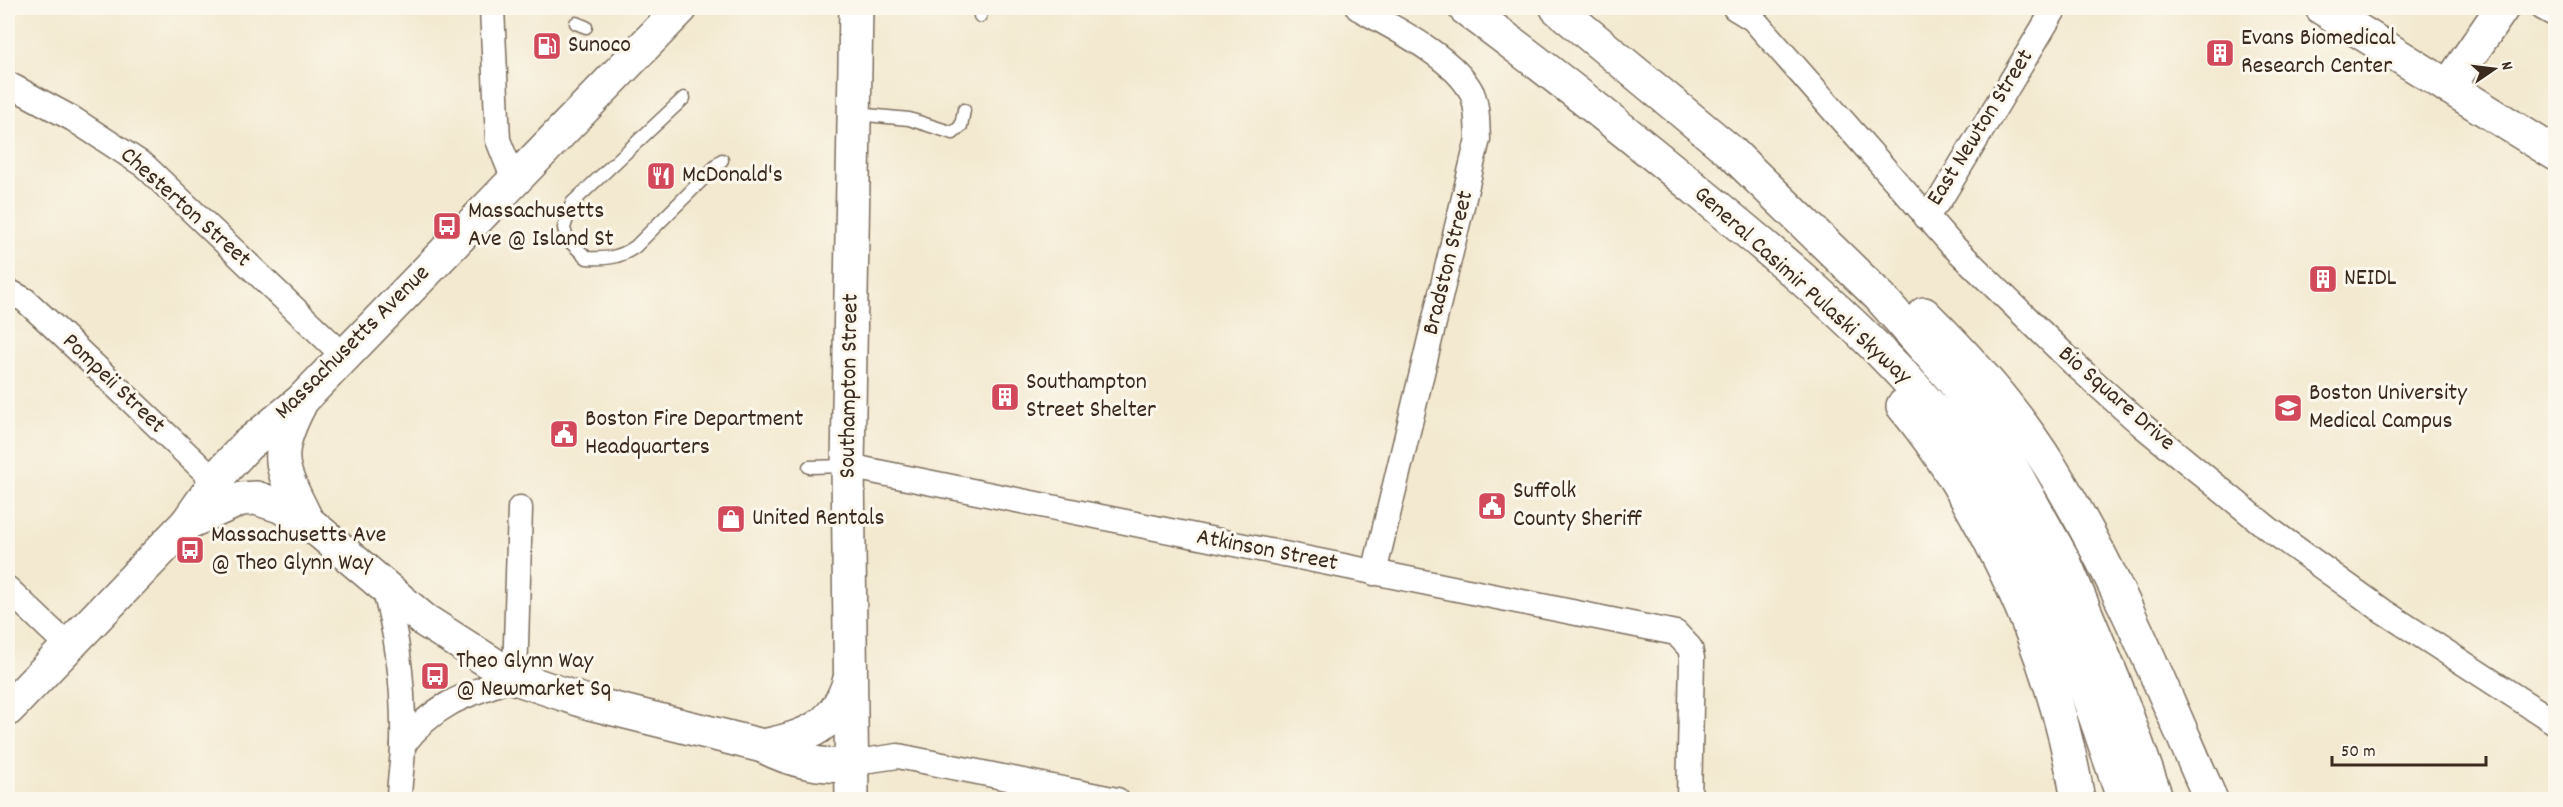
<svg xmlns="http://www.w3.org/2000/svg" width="2563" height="807" font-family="Dekko,sans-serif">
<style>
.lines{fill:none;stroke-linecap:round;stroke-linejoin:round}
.lane-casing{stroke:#7b6d5c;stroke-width:15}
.street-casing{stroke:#7b6d5c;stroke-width:27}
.secondary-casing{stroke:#7b6d5c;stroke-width:36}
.primary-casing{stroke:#7b6d5c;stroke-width:36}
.lane{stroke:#fff;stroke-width:12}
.street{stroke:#fff;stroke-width:24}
.secondary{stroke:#fff;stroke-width:33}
.primary{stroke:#fff;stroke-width:33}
.labels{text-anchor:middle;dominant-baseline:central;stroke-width:6;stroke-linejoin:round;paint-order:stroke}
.poi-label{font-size:24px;fill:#3b2a1e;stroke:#fbf7ec;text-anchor:start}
.street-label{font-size:24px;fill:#3b2a1e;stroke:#fbf7ec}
</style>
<rect width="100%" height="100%" fill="#fbf7ec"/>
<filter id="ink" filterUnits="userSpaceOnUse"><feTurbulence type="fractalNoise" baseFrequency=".0167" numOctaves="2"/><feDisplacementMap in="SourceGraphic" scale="12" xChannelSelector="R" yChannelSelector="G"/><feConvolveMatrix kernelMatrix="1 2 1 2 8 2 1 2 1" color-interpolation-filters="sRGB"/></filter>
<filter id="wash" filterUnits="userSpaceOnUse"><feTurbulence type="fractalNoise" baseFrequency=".008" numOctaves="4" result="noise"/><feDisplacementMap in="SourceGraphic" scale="24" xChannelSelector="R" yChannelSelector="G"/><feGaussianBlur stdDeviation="1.35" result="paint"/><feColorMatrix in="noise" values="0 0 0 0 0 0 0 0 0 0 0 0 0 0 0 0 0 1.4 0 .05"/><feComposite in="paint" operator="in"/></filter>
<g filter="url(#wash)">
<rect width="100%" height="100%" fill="#f3e9d0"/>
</g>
<g filter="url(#ink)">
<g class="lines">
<g class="lane-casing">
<g id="lane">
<path d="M980,16L981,8"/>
<path d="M576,23L586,27"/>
<path d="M684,98L572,203L564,228L567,239L587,258C607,259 619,258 635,247L722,160"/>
<path d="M856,114L909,119L953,133L961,126L964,110"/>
<path d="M809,467L847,466"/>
</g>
</g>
<g class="street-casing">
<g id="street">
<path d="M492,8L498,140L514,180"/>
<path d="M1358,8C1392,27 1454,57 1472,93C1478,107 1477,125 1478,139L1374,573"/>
<path d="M1735,8L1753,19L1951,244L2073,363L2143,426L2269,529L2383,611L2556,723"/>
<path d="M2543,8L2556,15"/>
<path d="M8,84L73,119L145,166L344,356"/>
<path d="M1925,217L1941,198L2055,8"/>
<path d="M8,291L25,300L52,325L215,481"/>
<path d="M848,466L1676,633L1690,648L1692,658L1689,800"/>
<path d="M383,585C398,635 404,691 403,744C403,763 399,781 399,800"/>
<path d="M8,589L68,646"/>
<path d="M403,745C434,703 467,694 515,678L520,508"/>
<path d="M854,766L870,760L898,756L1117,800"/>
</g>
</g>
<g class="secondary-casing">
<g id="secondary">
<path d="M2322,8L2556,154"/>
<path d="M2448,87L2502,8"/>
</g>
</g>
<g class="primary-casing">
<g id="primary">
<path d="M1465,8C1550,71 1633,137 1715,205C1825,296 1936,390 2009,515C2061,604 2090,703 2124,800"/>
<path d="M1557,8L1731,152L1880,297L1952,379L2003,452L2064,561L2116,686L2157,800"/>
<path d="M1924,314C1971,360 2016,412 2051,468C2115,572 2162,688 2211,800"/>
<path d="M300,404C271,459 282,469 307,521"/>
<path d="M1903,406C1931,439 1954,475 1975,513C2026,603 2061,697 2078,800"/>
<path d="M187,523L241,499L256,498L280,506L307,521L424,620L515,678L590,703L763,746C793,762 820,766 854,766"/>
<path d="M8,709L187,523L224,470L247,445L301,401L681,8"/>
<path d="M763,746C808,737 837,726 850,679"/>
<path d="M852,800L848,466L856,8"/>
</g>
</g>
<use href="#lane" class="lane"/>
<use href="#street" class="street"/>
<use href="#secondary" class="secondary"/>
<use href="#primary" class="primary"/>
</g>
</g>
<defs>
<g id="fuel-square" transform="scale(1.5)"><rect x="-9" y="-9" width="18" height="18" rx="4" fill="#d1495b" stroke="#fbf7ec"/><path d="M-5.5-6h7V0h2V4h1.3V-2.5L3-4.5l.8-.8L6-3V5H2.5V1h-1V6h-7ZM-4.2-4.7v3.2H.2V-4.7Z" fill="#fff"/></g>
<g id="building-square" transform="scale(1.5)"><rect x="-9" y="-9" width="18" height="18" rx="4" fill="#d1495b" stroke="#fbf7ec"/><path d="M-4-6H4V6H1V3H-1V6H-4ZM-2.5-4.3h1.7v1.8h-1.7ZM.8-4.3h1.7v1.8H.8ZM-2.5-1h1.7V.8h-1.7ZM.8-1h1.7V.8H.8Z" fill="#fff"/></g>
<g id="restaurant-square" transform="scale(1.5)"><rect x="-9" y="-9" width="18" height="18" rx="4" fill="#d1495b" stroke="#fbf7ec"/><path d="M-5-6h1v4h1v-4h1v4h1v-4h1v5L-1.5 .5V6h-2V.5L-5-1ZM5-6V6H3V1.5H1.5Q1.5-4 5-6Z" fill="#fff"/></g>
<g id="bus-square" transform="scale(1.5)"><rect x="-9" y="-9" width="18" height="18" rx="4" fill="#d1495b" stroke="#fbf7ec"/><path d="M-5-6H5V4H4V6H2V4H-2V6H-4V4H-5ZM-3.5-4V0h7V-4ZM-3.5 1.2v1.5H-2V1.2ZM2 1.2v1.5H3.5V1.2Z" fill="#fff"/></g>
<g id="university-square" transform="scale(1.5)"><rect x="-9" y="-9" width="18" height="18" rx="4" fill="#d1495b" stroke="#fbf7ec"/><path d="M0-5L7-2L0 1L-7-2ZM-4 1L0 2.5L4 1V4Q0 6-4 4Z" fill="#fff"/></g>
<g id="civic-square" transform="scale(1.5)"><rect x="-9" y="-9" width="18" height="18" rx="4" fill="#d1495b" stroke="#fbf7ec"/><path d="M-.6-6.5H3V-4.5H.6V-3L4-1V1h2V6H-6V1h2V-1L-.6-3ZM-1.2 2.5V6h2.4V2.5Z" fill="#fff"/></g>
<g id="shop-square" transform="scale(1.5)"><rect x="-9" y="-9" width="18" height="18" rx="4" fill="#d1495b" stroke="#fbf7ec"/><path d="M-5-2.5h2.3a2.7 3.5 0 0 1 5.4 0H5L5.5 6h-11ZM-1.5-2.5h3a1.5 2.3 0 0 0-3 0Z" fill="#fff"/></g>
</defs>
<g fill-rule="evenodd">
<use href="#fuel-square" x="547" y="46"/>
<use href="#building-square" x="2220" y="53"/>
<use href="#restaurant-square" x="661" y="176"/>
<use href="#bus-square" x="447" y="226"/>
<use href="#building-square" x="2323" y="279"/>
<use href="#building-square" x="1005" y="397"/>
<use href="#university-square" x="2288" y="408"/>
<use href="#civic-square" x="564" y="434"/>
<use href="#civic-square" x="1492" y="506"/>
<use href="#shop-square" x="731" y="519"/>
<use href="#bus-square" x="190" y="550"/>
<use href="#bus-square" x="435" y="676"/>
</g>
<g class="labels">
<g class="poi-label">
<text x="2241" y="39">Evans Biomedical<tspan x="2241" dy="28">Research Center</tspan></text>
<text x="568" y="46">Sunoco</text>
<text x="682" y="176">McDonald's</text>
<text x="468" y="212">Massachusetts<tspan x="468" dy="28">Ave @ Island St</tspan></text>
<text x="2344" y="279">NEIDL</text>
<text x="1026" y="383">Southampton<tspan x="1026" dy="28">Street Shelter</tspan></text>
<text x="2309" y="394">Boston University<tspan x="2309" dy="28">Medical Campus</tspan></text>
<text x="585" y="420">Boston Fire Department<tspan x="585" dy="28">Headquarters</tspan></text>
<text x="1513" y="492">Suffolk<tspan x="1513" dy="28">County Sheriff</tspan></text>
<text x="752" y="519">United Rentals</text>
<text x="211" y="536">Massachusetts Ave<tspan x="211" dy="28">@ Theo Glynn Way</tspan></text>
<text x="456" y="662">Theo Glynn Way<tspan x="456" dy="28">@ Newmarket Sq</tspan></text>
</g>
<g class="street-label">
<text transform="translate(1981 128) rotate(-58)">East Newton Street</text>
<text transform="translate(185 208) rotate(42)">Chesterton Street</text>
<text transform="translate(1449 263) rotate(-76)">Bradston Street</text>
<text transform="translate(1802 286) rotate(42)">General Casimir Pulaski Skyway</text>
<text transform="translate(353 343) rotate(-45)">Massachusetts Avenue</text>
<text transform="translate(113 384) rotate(44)">Pompeii Street</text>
<text transform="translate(850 386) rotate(-89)">Southampton Street</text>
<text transform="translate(2116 399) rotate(41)">Bio Square Drive</text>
<text transform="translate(1267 551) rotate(11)">Atkinson Street</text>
</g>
</g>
<rect width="2563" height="807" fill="none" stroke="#fbf7ec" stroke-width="30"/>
<g transform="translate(2494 69) rotate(76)" stroke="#fbf7ec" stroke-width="4.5" paint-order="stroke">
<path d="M0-4.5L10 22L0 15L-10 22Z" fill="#3b2a1e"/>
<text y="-9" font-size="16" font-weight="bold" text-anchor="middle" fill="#3b2a1e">N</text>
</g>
<path d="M2332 756v9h154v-9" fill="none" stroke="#3b2a1e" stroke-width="3"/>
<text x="2341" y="756" font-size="18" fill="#3b2a1e" stroke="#fbf7ec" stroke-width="4.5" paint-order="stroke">50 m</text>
</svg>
